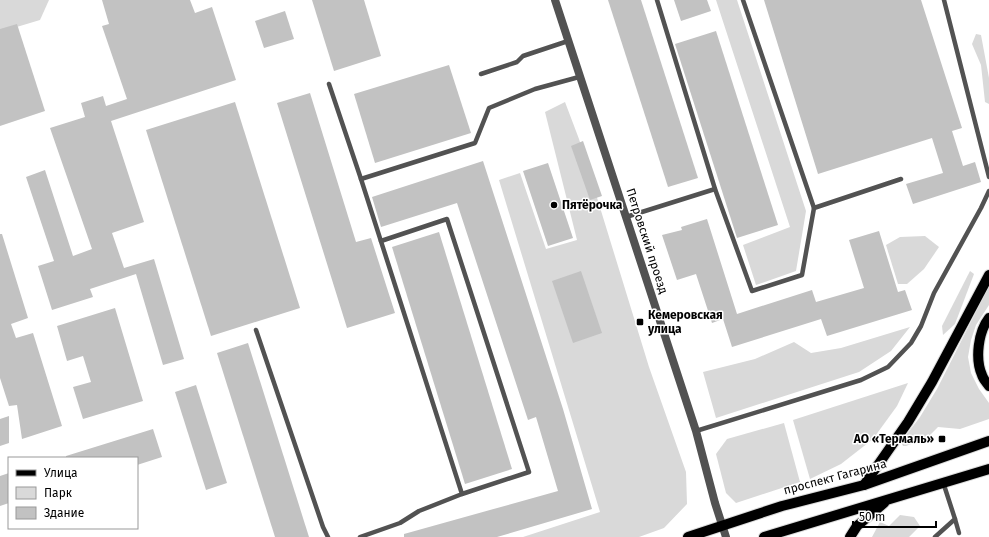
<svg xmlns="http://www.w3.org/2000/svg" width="989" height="537" font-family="'Fira Sans',sans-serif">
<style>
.green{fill:#d9d9d9}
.building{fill:#c2c2c2}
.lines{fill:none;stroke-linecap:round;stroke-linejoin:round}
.primary-casing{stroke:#dbdbdb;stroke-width:12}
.service{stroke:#525252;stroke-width:4.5}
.minor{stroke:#525252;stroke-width:8}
.primary{stroke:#000;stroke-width:10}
.poi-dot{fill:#000;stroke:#fff;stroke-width:1.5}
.labels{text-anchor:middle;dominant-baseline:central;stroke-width:3;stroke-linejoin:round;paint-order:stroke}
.poi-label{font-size:12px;font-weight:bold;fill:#000;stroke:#fff;text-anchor:start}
.street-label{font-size:12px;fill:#000;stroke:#fff}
</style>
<rect width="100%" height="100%" fill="#fff"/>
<g class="green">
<path d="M0,0H49L40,20L0,32Z"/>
<path d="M716,0H737L806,211L796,271L756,285L743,245L790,227Z"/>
<path d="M976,34L981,35L989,78V104L985,102L981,65L972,44Z"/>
<path d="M565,102L579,139L649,367L686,472L687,504L664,528L639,537H523L600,512L499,180L520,173L546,249L577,240L545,112Z"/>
<path d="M925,236L939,247L924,269L907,284H898L886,245L900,237Z"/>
<path d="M970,271L974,274L955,324L943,335L942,326Z"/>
<path d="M989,286V305L976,325L971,340L968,357L971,373L979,389L989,403V419L960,429L938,427L927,438L906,446H903L901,442L920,417L937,389Z"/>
<path d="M910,327L891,351L859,372L716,418L703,372L755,359L794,342L811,353L841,348Z"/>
<path d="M908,383L897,406L873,439L841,464L810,479L793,420Z"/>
<path d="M784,423L800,482L736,503L726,493L716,454L727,439Z"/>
<path d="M900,515L914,517L920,526L909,537H872L880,522L889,526Z"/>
</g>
<g class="building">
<path d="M102,0H190L195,13L212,7L236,80L111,121L144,222L112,233L124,268L154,259L184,359L163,365L136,274L90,289L93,297L52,310L38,266L54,261L26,177L45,170L73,256L92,249L50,128L85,117L81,103L103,96L106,106L127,99L102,26L109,24Z"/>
<path d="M312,0H364L381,56L334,71Z"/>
<path d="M608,0H641L698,178L668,187Z"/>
<path d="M674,0H707L711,11L681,21Z"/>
<path d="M764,0H921L962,128L952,131L963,166L975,162L981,182L913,204L906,184L943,173L932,138L818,174Z"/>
<path d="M285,11L294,39L264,48L255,21Z"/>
<path d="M17,24L45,111L0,126V29Z"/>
<path d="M716,31L778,225L737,238L675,44Z"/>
<path d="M449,65L471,133L375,163L354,94Z"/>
<path d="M310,93L356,242L371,238L395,313L347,328L277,103Z"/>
<path d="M235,102L300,308L211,336L146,130Z"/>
<path d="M583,141L602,196L590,200L571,146Z"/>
<path d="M483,161L563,409L592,509L497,537H404V534L558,491L536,417L528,420L457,203L381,227L372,197Z"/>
<path d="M548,163L573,238L548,246L523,171Z"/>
<path d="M707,219L737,314L812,290L816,302L864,288L849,240L879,231L898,292L905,290L912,310L827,336L821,319L732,347L723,319L712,323L696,274L677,280L662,235L682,230L681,227Z"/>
<path d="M439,232L512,469L465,484L392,247Z"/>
<path d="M0,234H2L28,318L11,324L16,338L33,333L62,426L22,439L17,405L9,406L0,378Z"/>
<path d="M581,271L602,333L573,343L552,281Z"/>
<path d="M115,308L143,401L83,419L73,387L91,382L83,356L67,361L57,326Z"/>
<path d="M248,343L309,537H275L217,353Z"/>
<path d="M196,385L227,483L206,490L175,392Z"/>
<path d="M9,416V443L0,446V419Z"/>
<path d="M153,429L162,457L137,465V458H66V456Z"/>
<path d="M9,473V503L0,506V476Z"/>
</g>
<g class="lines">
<g class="primary-casing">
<g id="primary">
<path d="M989,318C978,332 975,359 982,375C983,379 987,383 989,386"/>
<path d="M864,485L908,422L932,382L989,275"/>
<path d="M688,537L782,506L864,485L989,441"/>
<path d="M764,537L989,469"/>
<path d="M850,537L857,526L884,503"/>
</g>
</g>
<g class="service">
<path d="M657,0L715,189L752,291L802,275L814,208"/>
<path d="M743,0L814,208L901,179"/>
<path d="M944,0L989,177"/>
<path d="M481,74L517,62L523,56L568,41"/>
<path d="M329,84L361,179L462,494L419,511L400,523L360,537"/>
<path d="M361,179L475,143L489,108L535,89L579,77"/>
<path d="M626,217L715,189"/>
<path d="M381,241L447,219L529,472L462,494"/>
<path d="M256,330L323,527L328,537"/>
<path d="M696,431L861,380L888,367L911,343L921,326L934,293L981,208L989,191"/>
<path d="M955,519L959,533"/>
<path d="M935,537L955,519L943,482"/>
</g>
<path class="minor" d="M555,0L696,431L715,503L726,537"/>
<use href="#primary" class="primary"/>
</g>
<g class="poi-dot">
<circle cx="554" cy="205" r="4"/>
<rect x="636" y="318" width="8" height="8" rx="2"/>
<rect x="938" y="435" width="8" height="8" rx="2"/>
</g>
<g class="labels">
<g class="poi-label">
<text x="562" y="205">Пятёрочка</text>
<text x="648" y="315">Кемеровская<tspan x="648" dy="14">улица</tspan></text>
<text x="934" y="439" text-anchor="end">АО «Термаль»</text>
</g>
<g class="street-label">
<text transform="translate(647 241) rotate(72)">Петровский проезд</text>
<text transform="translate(835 477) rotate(-15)">проспект Гагарина</text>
</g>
</g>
<rect x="8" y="457" width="130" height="72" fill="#ffffff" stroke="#999999"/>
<rect x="16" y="470" width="20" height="6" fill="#000000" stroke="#999999"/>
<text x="44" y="477" font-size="12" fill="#000000">Улица</text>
<rect x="16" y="487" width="20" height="12" fill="#d9d9d9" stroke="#999999"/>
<text x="44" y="497" font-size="12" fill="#000000">Парк</text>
<rect x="16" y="507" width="20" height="12" fill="#c2c2c2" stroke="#999999"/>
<text x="44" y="517" font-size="12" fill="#000000">Здание</text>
<path d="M853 521v6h83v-6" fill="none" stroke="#000000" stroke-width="2"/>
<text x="859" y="521" font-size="12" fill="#000000" stroke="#ffffff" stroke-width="3" paint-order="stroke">50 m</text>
</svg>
